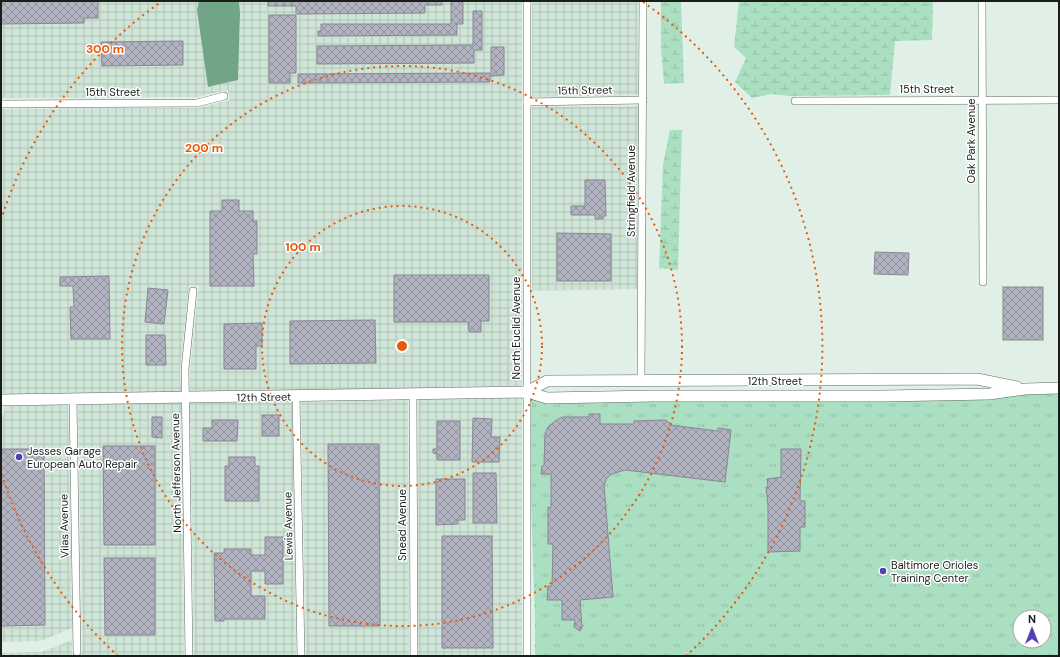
<svg xmlns="http://www.w3.org/2000/svg" width="1060" height="657" font-family="'DM Sans',sans-serif">
<style>
.industrial{fill:url(#industrial-grid)}
.wetland{fill:url(#wetland-marsh)}
.park{fill:url(#park-tufts);fill-rule:evenodd}
.water{fill:#72a488}
.building{fill:url(#building-cross-hatch);stroke:#878795}
.lines{fill:none;stroke-linecap:round;stroke-linejoin:round}
.street-casing{stroke:#5e6b63;stroke-width:8}
.secondary-casing{stroke:#5e6b63;stroke-width:12}
.street{stroke:#fff;stroke-width:7}
.secondary{stroke:#fff;stroke-width:11}
.ring{fill:none;stroke:#e8590c;stroke-width:2;stroke-dasharray:2 4}
.poi-dot{fill:#5340b8;stroke:#fff;stroke-width:1.5}
.labels{text-anchor:middle;dominant-baseline:central;stroke-width:3;stroke-linejoin:round;paint-order:stroke}
.street-label{font-size:11px;fill:#191e1b;stroke:#fff}
.poi-label{font-size:11px;fill:#191e1b;stroke:#fff;text-anchor:start}
.centre{fill:#e8590c;stroke:#fff;stroke-width:2}
.ring-label{font-size:12px;text-anchor:middle;font-weight:bold;fill:#e8590c;stroke:#fff;stroke-width:3;stroke-linejoin:round;paint-order:stroke}
</style>
<defs>
<pattern id="industrial-grid" width="8" height="8" patternUnits="userSpaceOnUse"><rect width="8" height="8" fill="#cfe5d8"/><path d="M0 4h8M4 0v8" fill="none" stroke="#b1c4b9"/></pattern>
<pattern id="wetland-marsh" width="20" height="14" patternUnits="userSpaceOnUse"><rect width="20" height="14" fill="#aadfc1"/><path d="M1 5h8M5 5V1M11 12h8M15 12V8" fill="none" stroke="#92bfa5"/></pattern>
<pattern id="park-tufts" width="24" height="20" patternUnits="userSpaceOnUse"><rect width="24" height="20" fill="#aadfc1"/><path d="M3 7l-1-3M5 7V3M7 7l1-3M15 17l-1-3M17 17v-4M19 17l1-3" fill="none" stroke="#92bfa5"/></pattern>
<pattern id="building-cross-hatch" width="8" height="8" patternUnits="userSpaceOnUse"><rect width="8" height="8" fill="#b2b3c1"/><path d="M0 0l8 8M0 8l8-8" fill="none" stroke="#90919c"/></pattern>
</defs>
<rect width="100%" height="100%" fill="#e1f0e7"/>
<g class="industrial">
<path d="M1,1H199L197,10L209,87L238,80L240,13L239,1H522V386L190,392V370L199,286L189,285L180,369L181,393L1,395V109L197,108L230,100L228,90L196,97L1,98Z"/>
<path d="M532,1H638V95L532,97Z"/>
<path d="M638,106L637,289L532,291V107Z"/>
<path d="M522,397V656H418V400Z"/>
<path d="M408,400L409,656H306L301,402Z"/>
<path d="M292,402L296,656H194L190,403Z"/>
<path d="M181,403L184,656H82V636L83,635L82,631L78,405Z"/>
<path d="M34,405H68L72,628L41,641L1,642V426L5,406Z"/>
<path d="M72,640V656H1V653L42,652Z"/>
</g>
<g class="wetland">
<path d="M661,1H681L684,83L664,84L661,48Z"/>
<path d="M739,1H933L932,40L895,41L890,95L790,96L771,94L752,98L735,82L746,58L734,47Z"/>
<path d="M670,130H682L678,270L659,268L663,165Z"/>
</g>
<path class="park" d="M1025,394H1059V656H535V620L531,503V399ZM1020,617H1044V641H1020Z"/>
<path class="water" d="M199,1H239L240,13L238,80L208,87L197,10Z"/>
<g class="building">
<path d="M1,1H98V18H84V23L1,24Z"/>
<path d="M268,1H442V5H425V13L296,14V6H268Z"/>
<path d="M451,1H463V24H457V35L318,36V31H321V24H451Z"/>
<path d="M473,11H482V50H474V63L317,64V46L473,45Z"/>
<path d="M269,15H296V73H290V83H269Z"/>
<path d="M183,41V65L102,66L101,42Z"/>
<path d="M491,47H504V75L491,76Z"/>
<path d="M490,73V82L298,83V74Z"/>
<path d="M585,180H605L606,216H603V219H595V215H571V206H585Z"/>
<path d="M222,200H239V211H253V221H257V254H253L254,286H210V211H222Z"/>
<path d="M557,233L611,234V281H557Z"/>
<path d="M875,252L909,253L908,275L874,274Z"/>
<path d="M394,275H489V321H481V332H469L468,322H394Z"/>
<path d="M109,276L110,339H71L70,307H74L73,286H60V277Z"/>
<rect x="1003" y="287" width="40" height="53"/>
<path d="M148,288L168,290L164,324L145,322Z"/>
<path d="M375,320L376,363L290,364V321Z"/>
<path d="M262,323V346H256V369H224V324Z"/>
<path d="M146,335H165L166,365H146Z"/>
<path d="M589,414H600V424H634V421L665,420L670,423V425L718,431V428L731,430L725,482L625,470L612,474L607,478L604,485L613,597L580,600L582,628L580,631L574,627L575,620H562V600H547L548,586H552L553,544H548V507L551,508V474H541L542,466H544L545,434L548,427L555,421L562,417H589Z"/>
<rect x="262" y="415" width="17" height="21"/>
<path d="M152,417H162V438L152,437Z"/>
<path d="M473,418L492,419L491,437H500L499,462H472Z"/>
<path d="M212,420H238L237,441H203V428H212Z"/>
<path d="M437,421H460V460H437V454L433,453V449H437Z"/>
<path d="M328,444H379L380,626H329Z"/>
<path d="M103,446H155V545H104Z"/>
<path d="M1,449H44L45,625L1,626Z"/>
<path d="M781,449H801L800,501H805V527H800V551L768,552V506L766,487H768L767,479L781,477Z"/>
<path d="M229,457H255V466H259V501H225V466H229Z"/>
<path d="M473,473H496L497,523H473Z"/>
<path d="M436,479H465V520H458V524L436,525Z"/>
<path d="M442,536H492L493,648H442Z"/>
<path d="M265,537H283V584H265V571H251V596H265V619H224V621H215L214,553H224V549H251V555H265Z"/>
<path d="M104,558H155V635H105Z"/>
</g>
<g class="lines">
<g class="street-casing">
<g id="street">
<path d="M982,1L983,282"/>
<path d="M795,101L1059,100"/>
<path d="M527,102L643,100"/>
<path d="M1,104L197,103L224,96"/>
<path d="M641,381L643,1"/>
<path d="M413,395L414,655"/>
<path d="M296,396L301,656"/>
<path d="M73,400L77,652"/>
<path d="M189,656L185,369L193,291"/>
<path d="M527,656V1"/>
</g>
</g>
<g class="secondary-casing">
<g id="secondary">
<path d="M527,392L547,381L977,379L1017,387"/>
<path d="M1,400L527,392L547,398L653,396H884L989,394L1025,389L1059,388"/>
</g>
</g>
<use href="#street" class="street"/>
<use href="#secondary" class="secondary"/>
</g>
<g class="ring">
<circle cx="402" cy="346" r="140"/>
<circle cx="402" cy="346" r="280"/>
<path d="M118 656A420 420 0 0 1 1 472M1 220A420 420 0 0 1 161 2M643 2A420 420 0 0 1 686 656"/>
</g>
<g class="poi-dot">
<circle cx="19" cy="457" r="4"/>
<circle cx="883" cy="571" r="4"/>
</g>
<g class="labels">
<g class="street-label">
<text x="927" y="89">15th Street</text>
<text transform="translate(585 90) rotate(-1)">15th Street</text>
<text x="113" y="92">15th Street</text>
<text transform="translate(971 141) rotate(-90)">Oak Park Avenue</text>
<text transform="translate(631 191) rotate(-90)">Stringfield Avenue</text>
<text transform="translate(516 328) rotate(-90)">North Euclid Avenue</text>
<text x="775" y="381">12th Street</text>
<text transform="translate(264 397) rotate(-1)">12th Street</text>
<text transform="translate(176 473) rotate(-91)">North Jefferson Avenue</text>
<text transform="translate(402 525) rotate(-90)">Snead Avenue</text>
<text transform="translate(64 526) rotate(-91)">Vilas Avenue</text>
<text transform="translate(288 526) rotate(-91)">Lewis Avenue</text>
</g>
<g class="poi-label">
<text x="27" y="451">Jesses Garage<tspan x="27" dy="13">European Auto Repair</tspan></text>
<text x="891" y="565">Baltimore Orioles<tspan x="891" dy="13">Training Center</tspan></text>
</g>
</g>
<circle cx="402" cy="346" r="6" class="centre"/>
<g class="ring-label">
<text x="105" y="53">300 m</text>
<text x="204" y="152">200 m</text>
<text x="303" y="251">100 m</text>
</g>
<rect width="1060" height="657" fill="none" stroke="#191e1b" stroke-width="4"/>
<g transform="translate(1032 629)"><circle r="19" fill="#ffffff" stroke="#a3a5a4"/>
<path d="M0-3L7 15L0 10L-7 15Z" fill="#5340b8"/>
<text y="-6" font-size="11" font-weight="bold" text-anchor="middle" fill="#191e1b">N</text>
</g>
</svg>
